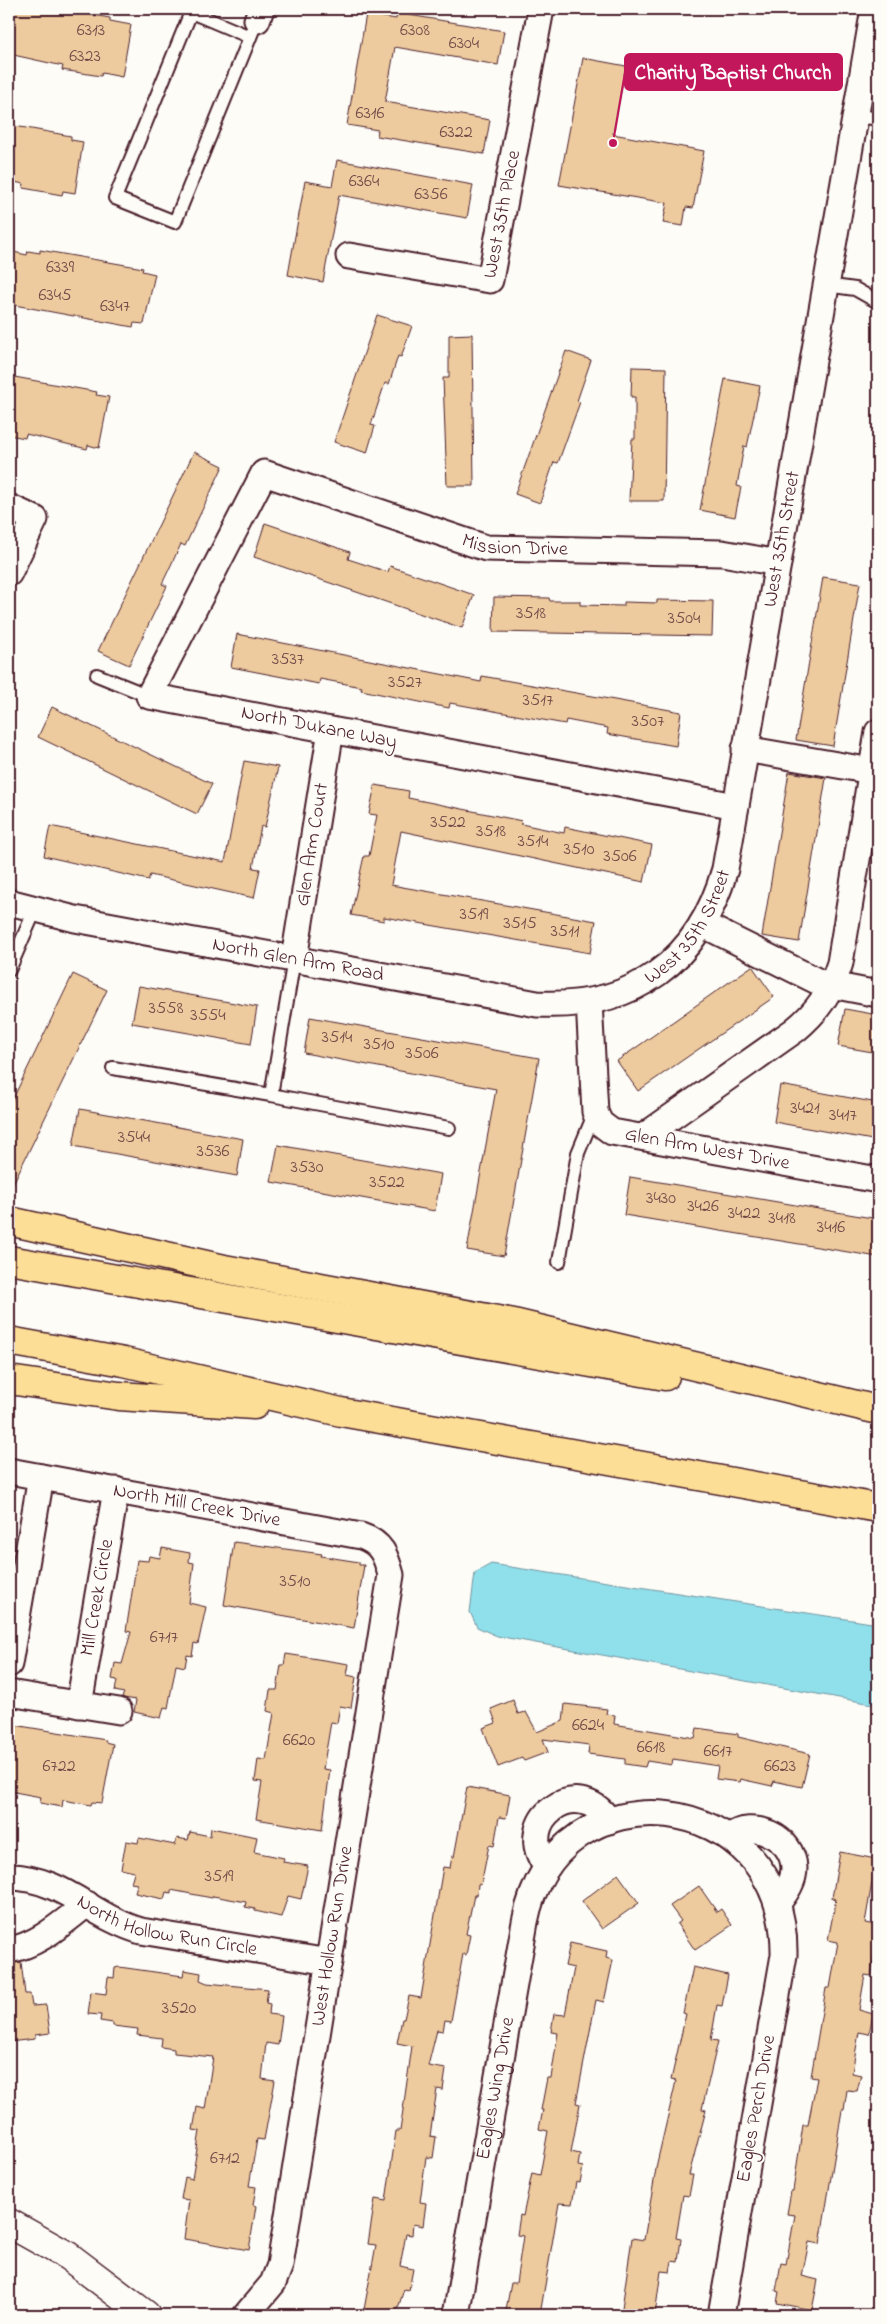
<svg xmlns="http://www.w3.org/2000/svg" width="887" height="2324" font-family="'Indie Flower',sans-serif">
<style>
.water{fill:#8fe0eb;stroke:#73939e}
.building{fill:#edcb9e;stroke:#4a1f2b}
.lines{fill:none;stroke-linecap:round;stroke-linejoin:round}
.service-casing{stroke:#4a1f2b;stroke-width:16}
.minor-casing{stroke:#4a1f2b;stroke-width:29}
.tertiary-casing{stroke:#4a1f2b;stroke-width:31}
.motorway-casing{stroke:#4a1f2b;stroke-width:31}
.service{stroke:#fdfcf7;stroke-width:12}
.minor{stroke:#fdfcf7;stroke-width:25}
.tertiary{stroke:#fdfcf7;stroke-width:28}
.motorway{stroke:#fcde96;stroke-width:28}
.labels{text-anchor:middle;dominant-baseline:central;stroke-width:4;stroke-linejoin:round;paint-order:stroke}
.number-label{font-size:18px;fill:#734a48}
.street-label{font-size:20px;fill:#4a1f2b;stroke:#fdfcf7}
.leader{fill:none;stroke:#c2185b;stroke-width:2}
.callout-dot{fill:#c2185b;stroke:#fdfcf7;stroke-width:2}
.callout{fill:#c2185b;stroke:#c2185b;stroke-width:2}
.callout-label{font-size:21px;text-anchor:middle;font-weight:bold;fill:#fff}
</style>
<rect width="100%" height="100%" fill="#fdfcf7"/>
<filter id="ink" filterUnits="userSpaceOnUse"><feTurbulence type="fractalNoise" baseFrequency=".02" numOctaves="2"/><feDisplacementMap in="SourceGraphic" scale="10" xChannelSelector="R" yChannelSelector="G"/><feConvolveMatrix kernelMatrix="1 2 1 2 8 2 1 2 1" color-interpolation-filters="sRGB"/></filter>
<g filter="url(#ink)">
<path class="water" d="M491,1564L878,1624V1705L497,1636L477,1627L470,1612L475,1573Z"/>
<g class="building">
<path d="M9,9H58L110,18V21L131,25L122,77L102,73L101,76L62,70L63,66L9,54Z"/>
<path d="M397,13L504,31L498,65L395,47L385,102L490,120L484,154L377,136L378,130L347,125L366,14L396,19Z"/>
<path d="M583,58L626,66L613,134L704,151L693,208L686,207L683,226L663,223L667,203L559,185Z"/>
<path d="M9,125L71,136V140L83,142L75,193L63,191L62,195L23,188L24,184L9,181Z"/>
<path d="M337,160L473,185L467,218L339,195L323,282L288,275L305,181L332,186Z"/>
<path d="M40,250L143,268L142,271L155,274L144,324L134,323L133,327L9,304V251L27,255L28,251L40,253Z"/>
<path d="M377,315L412,326L401,357L398,356L389,384L385,383L371,425L375,426L367,453L334,442Z"/>
<path d="M472,334L474,486H447L443,378H449V335Z"/>
<path d="M566,351L591,360L577,401L580,402L558,463L554,462L540,503L515,494Z"/>
<path d="M632,367L666,368L664,501H629L632,439H635V397H631Z"/>
<path d="M9,376L97,392L96,395L109,397L99,448L88,445L87,449L26,434L25,438L9,435Z"/>
<path d="M725,379L760,386L747,447L744,446L737,486L741,487L735,517L700,510Z"/>
<path d="M194,452L223,466L185,546L181,544L162,584L167,586L129,665L98,651Z"/>
<path d="M265,523L350,552L348,559L388,572L390,566L474,595L462,628L254,557Z"/>
<path d="M823,577L860,583L833,746L796,740Z"/>
<path d="M494,597L549,598L550,601H580V605L624,606V602L657,603V600L713,601L712,636L493,632Z"/>
<path d="M237,634L481,682L482,676L681,712L676,746L607,734L608,728L566,720L565,724L450,703L449,708L361,690L362,687L320,679L319,684L231,667Z"/>
<path d="M52,707L212,784L197,814L38,737Z"/>
<path d="M244,761L278,767L265,827L261,826L253,868L260,869L254,898L150,875L148,880L44,856L50,826L225,862Z"/>
<path d="M789,772L826,778L799,942L762,936Z"/>
<path d="M375,785L409,791L408,798L522,821L521,824L564,833L565,827L652,845L644,882L401,831L391,885L596,921L590,953L384,917V921L351,915L364,856H369L377,815L369,814Z"/>
<path d="M752,966L774,997L638,1091L617,1061Z"/>
<path d="M73,974L107,990L9,1192V1107Z"/>
<path d="M139,986L257,1007L251,1044L132,1023Z"/>
<path d="M845,1009L878,1015V1053L838,1046Z"/>
<path d="M310,1017L539,1058L504,1256L467,1250L496,1089L304,1053Z"/>
<path d="M780,1085L878,1103V1141L774,1122Z"/>
<path d="M80,1109L243,1139L237,1176L73,1146Z"/>
<path d="M278,1145L441,1174L435,1211L271,1182Z"/>
<path d="M630,1177L878,1219V1257L624,1215Z"/>
<path d="M234,1542L322,1554L321,1556L359,1562V1565H364L354,1628L224,1605Z"/>
<path d="M162,1548L190,1553L189,1562L194,1563L189,1603L206,1607L198,1644L194,1643L192,1656L187,1655L185,1667L176,1665L168,1708L164,1707L161,1718L134,1712L136,1700L124,1698L122,1697L124,1693L115,1691L117,1680L112,1679L115,1663L122,1664L131,1632L126,1631L137,1560L148,1561L149,1556L160,1558Z"/>
<path d="M286,1654L349,1664L347,1675L356,1677L351,1708L340,1706L337,1723L331,1722L323,1769L330,1770L322,1830L256,1819L262,1782L255,1781L258,1759L266,1760L274,1713L267,1711L270,1690H277L281,1665H284Z"/>
<path d="M513,1700L518,1714L526,1712L537,1732L563,1721L565,1704L607,1709L606,1714L615,1715L614,1724L695,1738L697,1728L738,1734V1737L810,1754L802,1787L774,1781L772,1786L740,1779L739,1782L716,1779L718,1766L673,1759L672,1765L647,1761L645,1767L625,1764V1759L588,1754L589,1745L543,1739L548,1752L524,1761L522,1758L498,1767L483,1728L496,1723L491,1709Z"/>
<path d="M14,1725L106,1740L105,1742L113,1744L102,1803L92,1802L91,1805L63,1800L62,1807L40,1803L41,1797L9,1791V1731L13,1732Z"/>
<path d="M467,1787L510,1795L506,1818L499,1817L494,1846L489,1845L481,1885L478,1884L477,1895H474L466,1934L470,1935L466,1955L463,1954L451,2021L445,2020L443,2031L437,2030L428,2066L446,2069L443,2090L437,2089L430,2136L436,2137L433,2158L426,2157L420,2202L426,2203L423,2226L413,2224L412,2235L406,2234L400,2266L413,2269L409,2290L404,2289L396,2315H363L376,2245L368,2244L375,2199L386,2201L396,2131H400L412,2046L397,2043L402,2019H404L409,1996L421,1998L443,1867L450,1868L452,1856L454,1857Z"/>
<path d="M211,1828L257,1837L254,1852L284,1858L283,1862L308,1866L301,1899L288,1896L281,1917L255,1911V1909L245,1907L246,1902L213,1896L212,1898L171,1890V1893L166,1892L164,1899L135,1893L137,1884L131,1883L134,1872L121,1869L126,1841L138,1843L139,1838L175,1845L177,1838L188,1840L190,1832L210,1836Z"/>
<path d="M840,1852L876,1859L865,1923L875,1925L874,1931H877L874,1944H876L871,1976L865,1975L859,2010L873,2014L869,2034L859,2032L852,2073L861,2075L857,2091L847,2090L844,2110H842L820,2244L809,2242L802,2276L818,2280L812,2310L777,2303L779,2292L776,2291L781,2263L786,2264L795,2215L787,2214L791,2191H793L803,2125H808L817,2078L811,2077L826,1988H830L838,1942L828,1940L836,1899L832,1898Z"/>
<path d="M618,1874L639,1903L602,1929L582,1901Z"/>
<path d="M699,1886L717,1912L721,1909L732,1925L695,1950L677,1924L681,1921L670,1906Z"/>
<path d="M570,1943L607,1951L606,1958L613,1960L604,2002L596,2000L576,2103L580,2104L571,2152L580,2154L578,2166L583,2167L580,2183L576,2182L572,2204L559,2203L540,2315H505L511,2283H516L523,2236L517,2235L520,2215L523,2216L532,2173L540,2175L548,2131L539,2129L543,2110H541L547,2078H551L558,2033L551,2032L554,2014L565,2015L574,1968L565,1966Z"/>
<path d="M21,1962L25,1994H30L32,2006L46,2005L50,2033L35,2035V2039L9,2042V1964Z"/>
<path d="M119,1967L183,1976L184,1970L201,1973L200,1980L207,1983L268,1989L266,2003L270,2004L269,2014L282,2016L278,2045L266,2043L262,2079L275,2081L264,2140L257,2139L249,2186L256,2187L253,2205L256,2206L249,2250L184,2239L189,2200L181,2199L185,2177L192,2179L200,2131L193,2130L197,2107L205,2109L213,2057L174,2053V2049L161,2047L162,2038L137,2035L138,2029L113,2026V2023L100,2021L101,2015L88,2014L91,1992L106,1994L108,1977L114,1978L115,1968Z"/>
<path d="M693,1967L728,1975L722,2006L717,2005L711,2040L718,2041L702,2109L706,2110L689,2175H693L689,2196L683,2195L676,2238L681,2239L678,2262L672,2261L670,2272L661,2271L655,2315H621L632,2238L644,2240L657,2163L676,2081L671,2080L686,2014L683,2013Z"/>
</g>
<g class="lines">
<g class="service-casing">
<g id="service">
<path d="M250,37L191,12L115,198L175,222L257,20"/>
<path d="M855,115L878,119"/>
<path d="M826,285L855,289L878,302"/>
<path d="M97,675L149,696"/>
<path d="M9,970L35,910"/>
<path d="M113,1068L271,1095L294,959"/>
<path d="M271,1095L449,1128"/>
<path d="M559,1262L578,1153L595,1112"/>
</g>
</g>
<g class="minor-casing">
<g id="minor">
<path d="M257,20L261,9"/>
<path id="s1" d="M349,256L490,280L541,9"/>
<path d="M9,507L35,519L9,573"/>
<path d="M745,749L872,771"/>
<path id="s2" d="M736,806L149,696L264,473L486,548L722,553L778,563"/>
<path id="s3" d="M9,902L75,919L537,1004C633,1009 699,962 725,869L874,9"/>
<path d="M702,924L821,983L878,994"/>
<path id="s4" d="M294,959L331,730"/>
<path id="s5" d="M589,1002L595,1112L600,1123L612,1132L878,1180"/>
<path d="M643,1137L795,1030C818,1011 831,992 840,963L878,732"/>
<path id="s6" d="M9,1471L361,1536C382,1543 386,1556 391,1575L280,2265L273,2283L246,2315"/>
<path d="M9,1664L41,1477"/>
<path d="M9,1693L119,1711"/>
<path id="s7" d="M79,1705L116,1490"/>
<path d="M729,1837C752,1819 793,1836 794,1868C794,1882 786,1892 778,1903"/>
<path d="M547,1867C511,1821 578,1772 609,1821"/>
<path id="s8" d="M9,1877C62,1877 92,1917 141,1931L329,1962"/>
<path d="M9,1950C39,1945 63,1922 87,1904"/>
<path id="s9" d="M456,2315L525,1922C556,1761 787,1785 784,1955L721,2315"/>
</g>
</g>
<g class="tertiary-casing">
<path id="tertiary" d="M9,2223L68,2256L146,2315"/>
</g>
<g class="motorway-casing">
<g id="motorway">
<path d="M9,1221L224,1269L514,1323L878,1410"/>
<path d="M9,1260L665,1376"/>
<path d="M9,1341L124,1362L341,1412L878,1508"/>
<path d="M9,1380L119,1396L254,1405"/>
</g>
</g>
<use href="#service" class="service"/>
<use href="#minor" class="minor"/>
<use href="#tertiary" class="tertiary"/>
<use href="#motorway" class="motorway"/>
</g>
</g>
<g class="labels">
<g class="number-label">
<text x="91" y="31">6313</text>
<text x="415" y="31">6308</text>
<text x="464" y="44">6304</text>
<text x="85" y="57">6323</text>
<text x="370" y="114">6316</text>
<text x="456" y="133">6322</text>
<text x="364" y="182">6364</text>
<text x="431" y="195">6356</text>
<text x="60" y="268">6339</text>
<text x="55" y="296">6345</text>
<text x="115" y="307">6347</text>
<text x="531" y="614">3518</text>
<text x="684" y="619">3504</text>
<text x="288" y="660">3537</text>
<text x="405" y="683">3527</text>
<text x="538" y="701">3517</text>
<text x="648" y="722">3507</text>
<text x="448" y="823">3522</text>
<text x="491" y="832">3518</text>
<text x="533" y="842">3514</text>
<text x="579" y="850">3510</text>
<text x="620" y="857">3506</text>
<text x="474" y="915">3519</text>
<text x="520" y="924">3515</text>
<text x="565" y="932">3511</text>
<text x="166" y="1009">3558</text>
<text x="208" y="1016">3554</text>
<text x="337" y="1038">3514</text>
<text x="379" y="1045">3510</text>
<text x="422" y="1054">3506</text>
<text x="805" y="1109">3421</text>
<text x="843" y="1116">3417</text>
<text x="134" y="1138">3544</text>
<text x="213" y="1152">3536</text>
<text x="307" y="1168">3530</text>
<text x="387" y="1183">3522</text>
<text x="661" y="1199">3430</text>
<text x="703" y="1207">3426</text>
<text x="744" y="1214">3422</text>
<text x="782" y="1219">3418</text>
<text x="831" y="1228">3416</text>
<text x="295" y="1582">3510</text>
<text x="164" y="1638">6717</text>
<text x="588" y="1726">6624</text>
<text x="299" y="1741">6620</text>
<text x="651" y="1748">6618</text>
<text x="718" y="1752">6617</text>
<text x="59" y="1767">6722</text>
<text x="780" y="1767">6623</text>
<text x="219" y="1877">3519</text>
<text x="179" y="2009">3520</text>
<text x="225" y="2159">6712</text>
</g>
<g class="street-label">
<text stroke="none"><textPath href="#s1" startOffset="210">West 35th Place</textPath></text>
<text stroke="none"><textPath href="#s3" startOffset="1126">West 35th Street</textPath></text>
<text stroke="none"><textPath href="#s2" startOffset="1111">Mission Drive</textPath></text>
<text transform="translate(319 728) rotate(11)">North Dukane Way</text>
<text stroke="none"><textPath href="#s4" startOffset="116">Glen Arm Court</textPath></text>
<text stroke="none"><textPath href="#s3" startOffset="721">West 35th Street</textPath></text>
<text stroke="none"><textPath href="#s3" startOffset="295">North Glen Arm Road</textPath></text>
<text stroke="none"><textPath href="#s5" startOffset="234">Glen Arm West Drive</textPath></text>
<text stroke="none"><textPath href="#s6" startOffset="191">North Mill Creek Drive</textPath></text>
<text stroke="none"><textPath href="#s7" startOffset="109">Mill Creek Circle</textPath></text>
<text stroke="none"><textPath href="#s8" startOffset="168">North Hollow Run Circle</textPath></text>
<text transform="translate(333 1936) rotate(-81)">West Hollow Run Drive</text>
<text stroke="none"><textPath href="#s9" startOffset="230">Eagles Wing Drive</textPath></text>
<text transform="translate(757 2109) rotate(-80)">Eagles Perch Drive</text>
</g>
</g>
<path class="leader" d="M613 143L625 72"/>
<circle class="callout-dot" cx="613" cy="143" r="5"/>
<rect class="callout" x="625" y="54" width="217" height="36" rx="5"/>
<g class="callout-label">
<text x="733" y="79">Charity Baptist Church</text>
</g>
<rect width="887" height="2324" fill="none" stroke="#fdfcf7" stroke-width="30"/>
<rect x="15" y="15" width="857" height="2294" fill="none" stroke="#4a1f2b" stroke-width="2" filter="url(#ink)"/>
</svg>
